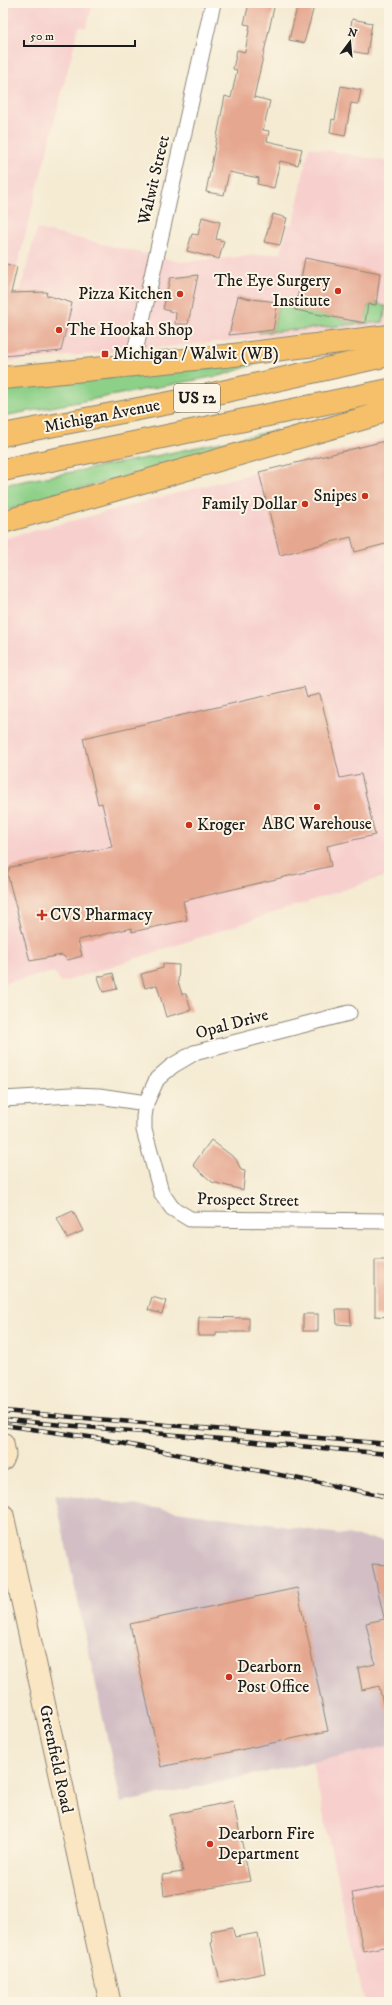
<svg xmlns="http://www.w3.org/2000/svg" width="392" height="2005" font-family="'IM FELL DW Pica',serif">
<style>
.built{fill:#f7d0ce}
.industrial{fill:#d2bec4}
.green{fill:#8dd088;stroke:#547652}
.building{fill:#e6a790}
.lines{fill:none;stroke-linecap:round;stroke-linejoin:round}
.minor-casing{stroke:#888478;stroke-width:17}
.secondary-casing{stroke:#888478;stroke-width:23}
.primary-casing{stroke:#888478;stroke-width:24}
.minor{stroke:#fff;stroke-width:15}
.secondary{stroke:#fbe6c4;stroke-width:21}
.primary{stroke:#f6c06b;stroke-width:22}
.rail-casing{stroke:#1c1c1c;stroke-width:4.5}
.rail{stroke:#fcf5e5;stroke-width:3;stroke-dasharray:9;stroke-linecap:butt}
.poi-dot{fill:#c8321e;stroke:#fcf5e5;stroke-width:1.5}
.labels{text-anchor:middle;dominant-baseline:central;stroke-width:4;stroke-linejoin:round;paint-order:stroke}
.shield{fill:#fcf5e5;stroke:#5f5d58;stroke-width:1}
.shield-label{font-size:16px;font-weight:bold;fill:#1c1c1c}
.street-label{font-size:17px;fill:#1c1c1c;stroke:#fcf5e5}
.poi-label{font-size:17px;fill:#1c1c1c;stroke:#fcf5e5;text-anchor:start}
</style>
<rect width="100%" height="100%" fill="#fcf5e5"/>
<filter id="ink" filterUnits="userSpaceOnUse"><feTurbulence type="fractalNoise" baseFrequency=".025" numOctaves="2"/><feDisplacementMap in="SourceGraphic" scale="8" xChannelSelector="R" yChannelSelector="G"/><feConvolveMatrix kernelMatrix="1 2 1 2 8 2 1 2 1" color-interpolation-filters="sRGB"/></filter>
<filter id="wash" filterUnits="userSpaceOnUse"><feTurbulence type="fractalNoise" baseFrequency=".012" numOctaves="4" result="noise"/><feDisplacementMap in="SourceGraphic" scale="16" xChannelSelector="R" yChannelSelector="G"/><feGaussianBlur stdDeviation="0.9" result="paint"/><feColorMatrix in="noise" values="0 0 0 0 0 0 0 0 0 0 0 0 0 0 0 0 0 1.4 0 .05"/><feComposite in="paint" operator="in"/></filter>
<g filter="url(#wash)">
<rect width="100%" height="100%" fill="#f5ebd3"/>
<g class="built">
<path d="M3,3H93L86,28L79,26L3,322Z"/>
<path d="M309,147L389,162V326L3,362V353L37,229L181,262L281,253L288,225L293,224Z"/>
<path d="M389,437V875L61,983L54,972L3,983V539Z"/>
<path d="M389,1746V2002H364L312,1762Z"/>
</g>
<path class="industrial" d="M55,1494L389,1541V1746L121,1803Z"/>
<g class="green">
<path d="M377,301L382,306H386L383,322L259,333V331L273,330L278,305L343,319V321L364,323L368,306L371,304L376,305Z"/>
<path d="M259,363L223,375L3,416V387Z"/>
<path d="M276,430V433L3,511V485L151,457Z"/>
</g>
<g id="blocks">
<g class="building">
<path d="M249,3H275L254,97L270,101L263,130L269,131L267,141L302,149L298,165L280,161L274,188L257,184L259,178L229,172L224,195L206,192L225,96L231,98L237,70L233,69L237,50L245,52L250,25L244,24Z"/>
<path d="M298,3H315L304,43L289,40Z"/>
<path d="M352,19L372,23L367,54L350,51L353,34H350Z"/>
<path d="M341,86L361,90L358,104L351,103L345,136L330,133L332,119L335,120Z"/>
<path d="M273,214L287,218L280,245L264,242Z"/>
<path d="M202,217L220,222L216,239L224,241L219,259L187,251L192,234L198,235Z"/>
<path d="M305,258L380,273L376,305L368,304L365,323L295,310Z"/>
<path d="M3,263L17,267L11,293L47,292L46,295L72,303L61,351L3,356Z"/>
<path d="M198,275L188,324H175L176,313L163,309L170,278Z"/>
<path d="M238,296L251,299L278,302L273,330L229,335Z"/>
<path d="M389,440V543L355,552L351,537L280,555L259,472Z"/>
<path d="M304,687L307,697L320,694L340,778L361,774L375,835L327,846L331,866L183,901L187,920L132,932V928L78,940L82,956L68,960L62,955L30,961L7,873L11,867L112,847L102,803L98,804L83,738Z"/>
<path d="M163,964L179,965L178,982L182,994H186L191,1010L166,1017L157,985L145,988L141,974L163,968Z"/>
<path d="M113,973L117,989L103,992L98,977Z"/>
<path d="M211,1140L236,1159L241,1170L245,1171L243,1190L212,1182L193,1165Z"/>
<path d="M73,1211L83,1231L67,1238L57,1218Z"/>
<path d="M375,1260H389V1317L375,1316Z"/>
<path d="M152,1297L166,1301L162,1314L148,1310Z"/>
<path d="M336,1309H350L351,1325L337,1324Z"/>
<rect x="303" y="1314" width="15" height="17"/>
<path d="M199,1317L249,1318V1332H216V1336H198Z"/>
<path d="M372,1564L389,1565V1618H384Z"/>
<path d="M297,1588L328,1731L161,1767L130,1624Z"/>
<path d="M389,1618V1707L384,1708L379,1686L362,1690L358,1668L375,1664L366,1623Z"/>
<path d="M233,1801L250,1881L164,1896L162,1875L183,1872L170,1815Z"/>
<path d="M389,1886V1946L363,1951L352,1893Z"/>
<path d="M232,1927L235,1937L258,1933L265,1973L220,1982L211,1943L213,1942L211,1931Z"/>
</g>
</g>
</g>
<g filter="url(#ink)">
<use href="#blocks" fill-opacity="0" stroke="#888478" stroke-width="1"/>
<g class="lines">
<g class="minor-casing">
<g id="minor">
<path d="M132,365L213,3"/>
<path d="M349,1013L194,1053L172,1066L157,1079L146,1103L144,1117V1130L161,1192L172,1208L190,1219L389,1221"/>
<path d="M3,1099L72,1095L99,1096L146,1103"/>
</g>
</g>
<g class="secondary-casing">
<g id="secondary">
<path d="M3,1443L5,1455L3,1460"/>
<path d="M3,1515L110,2002"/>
</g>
</g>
<g class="primary-casing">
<g id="primary">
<path d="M3,378L225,356L389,336"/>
<path d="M3,435L190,399L389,355"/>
<path d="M3,470L389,390"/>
<path d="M3,522L372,416L389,405"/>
</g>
</g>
<use href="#minor" class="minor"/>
<use href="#secondary" class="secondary"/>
<use href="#primary" class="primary"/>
<g class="rail-casing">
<g id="rail">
<path d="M3,1411L389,1444"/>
<path d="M7,1420L389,1454"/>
<path d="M3,1425L96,1438L389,1497"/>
</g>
</g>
<use href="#rail" class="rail"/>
</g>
</g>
<g class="poi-dot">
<circle cx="338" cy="291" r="4"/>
<circle cx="180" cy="294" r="4"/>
<circle cx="59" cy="330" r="4"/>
<rect x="101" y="350" width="8" height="8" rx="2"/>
<circle cx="365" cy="496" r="4"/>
<circle cx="305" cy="504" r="4"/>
<circle cx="317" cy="807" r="4"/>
<circle cx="189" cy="825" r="4"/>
<path d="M40 909h4v4h4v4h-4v4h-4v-4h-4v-4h4z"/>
<circle cx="229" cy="1677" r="4"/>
<circle cx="210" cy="1844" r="4"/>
</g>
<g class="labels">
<rect class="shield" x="174" y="384" width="46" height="28" rx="3"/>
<g class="shield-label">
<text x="197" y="398">US 12</text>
</g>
<g class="street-label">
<text transform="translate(154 180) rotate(-77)">Walwit Street</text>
<text transform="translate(102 416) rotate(-11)">Michigan Avenue</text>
<text transform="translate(232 1024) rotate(-15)">Opal Drive</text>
<text transform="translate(248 1200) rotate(1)">Prospect Street</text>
<text transform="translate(56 1759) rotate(78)">Greenfield Road</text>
</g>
<g class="poi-label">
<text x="330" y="281" text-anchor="end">The Eye Surgery<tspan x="330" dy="20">Institute</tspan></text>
<text x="172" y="294" text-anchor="end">Pizza Kitchen</text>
<text x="67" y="330">The Hookah Shop</text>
<text x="113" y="354">Michigan / Walwit (WB)</text>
<text x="357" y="496" text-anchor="end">Snipes</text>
<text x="297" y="504" text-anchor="end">Family Dollar</text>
<text x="317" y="824" text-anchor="middle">ABC Warehouse</text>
<text x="197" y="825">Kroger</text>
<text x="50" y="915">CVS Pharmacy</text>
<text x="237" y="1667">Dearborn<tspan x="237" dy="20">Post Office</tspan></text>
<text x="218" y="1834">Dearborn Fire<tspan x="218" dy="20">Department</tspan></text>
</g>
</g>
<rect width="392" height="2005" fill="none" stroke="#fcf5e5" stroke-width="16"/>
<g transform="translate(350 42) rotate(16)" stroke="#fcf5e5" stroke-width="3" paint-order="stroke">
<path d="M0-3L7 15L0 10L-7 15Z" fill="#1c1c1c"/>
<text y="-6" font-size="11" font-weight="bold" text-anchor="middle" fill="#1c1c1c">N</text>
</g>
<path d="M24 40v6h111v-6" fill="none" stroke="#1c1c1c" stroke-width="2"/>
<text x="30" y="40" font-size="12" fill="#1c1c1c" stroke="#fcf5e5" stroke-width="3" paint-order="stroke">50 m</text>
</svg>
